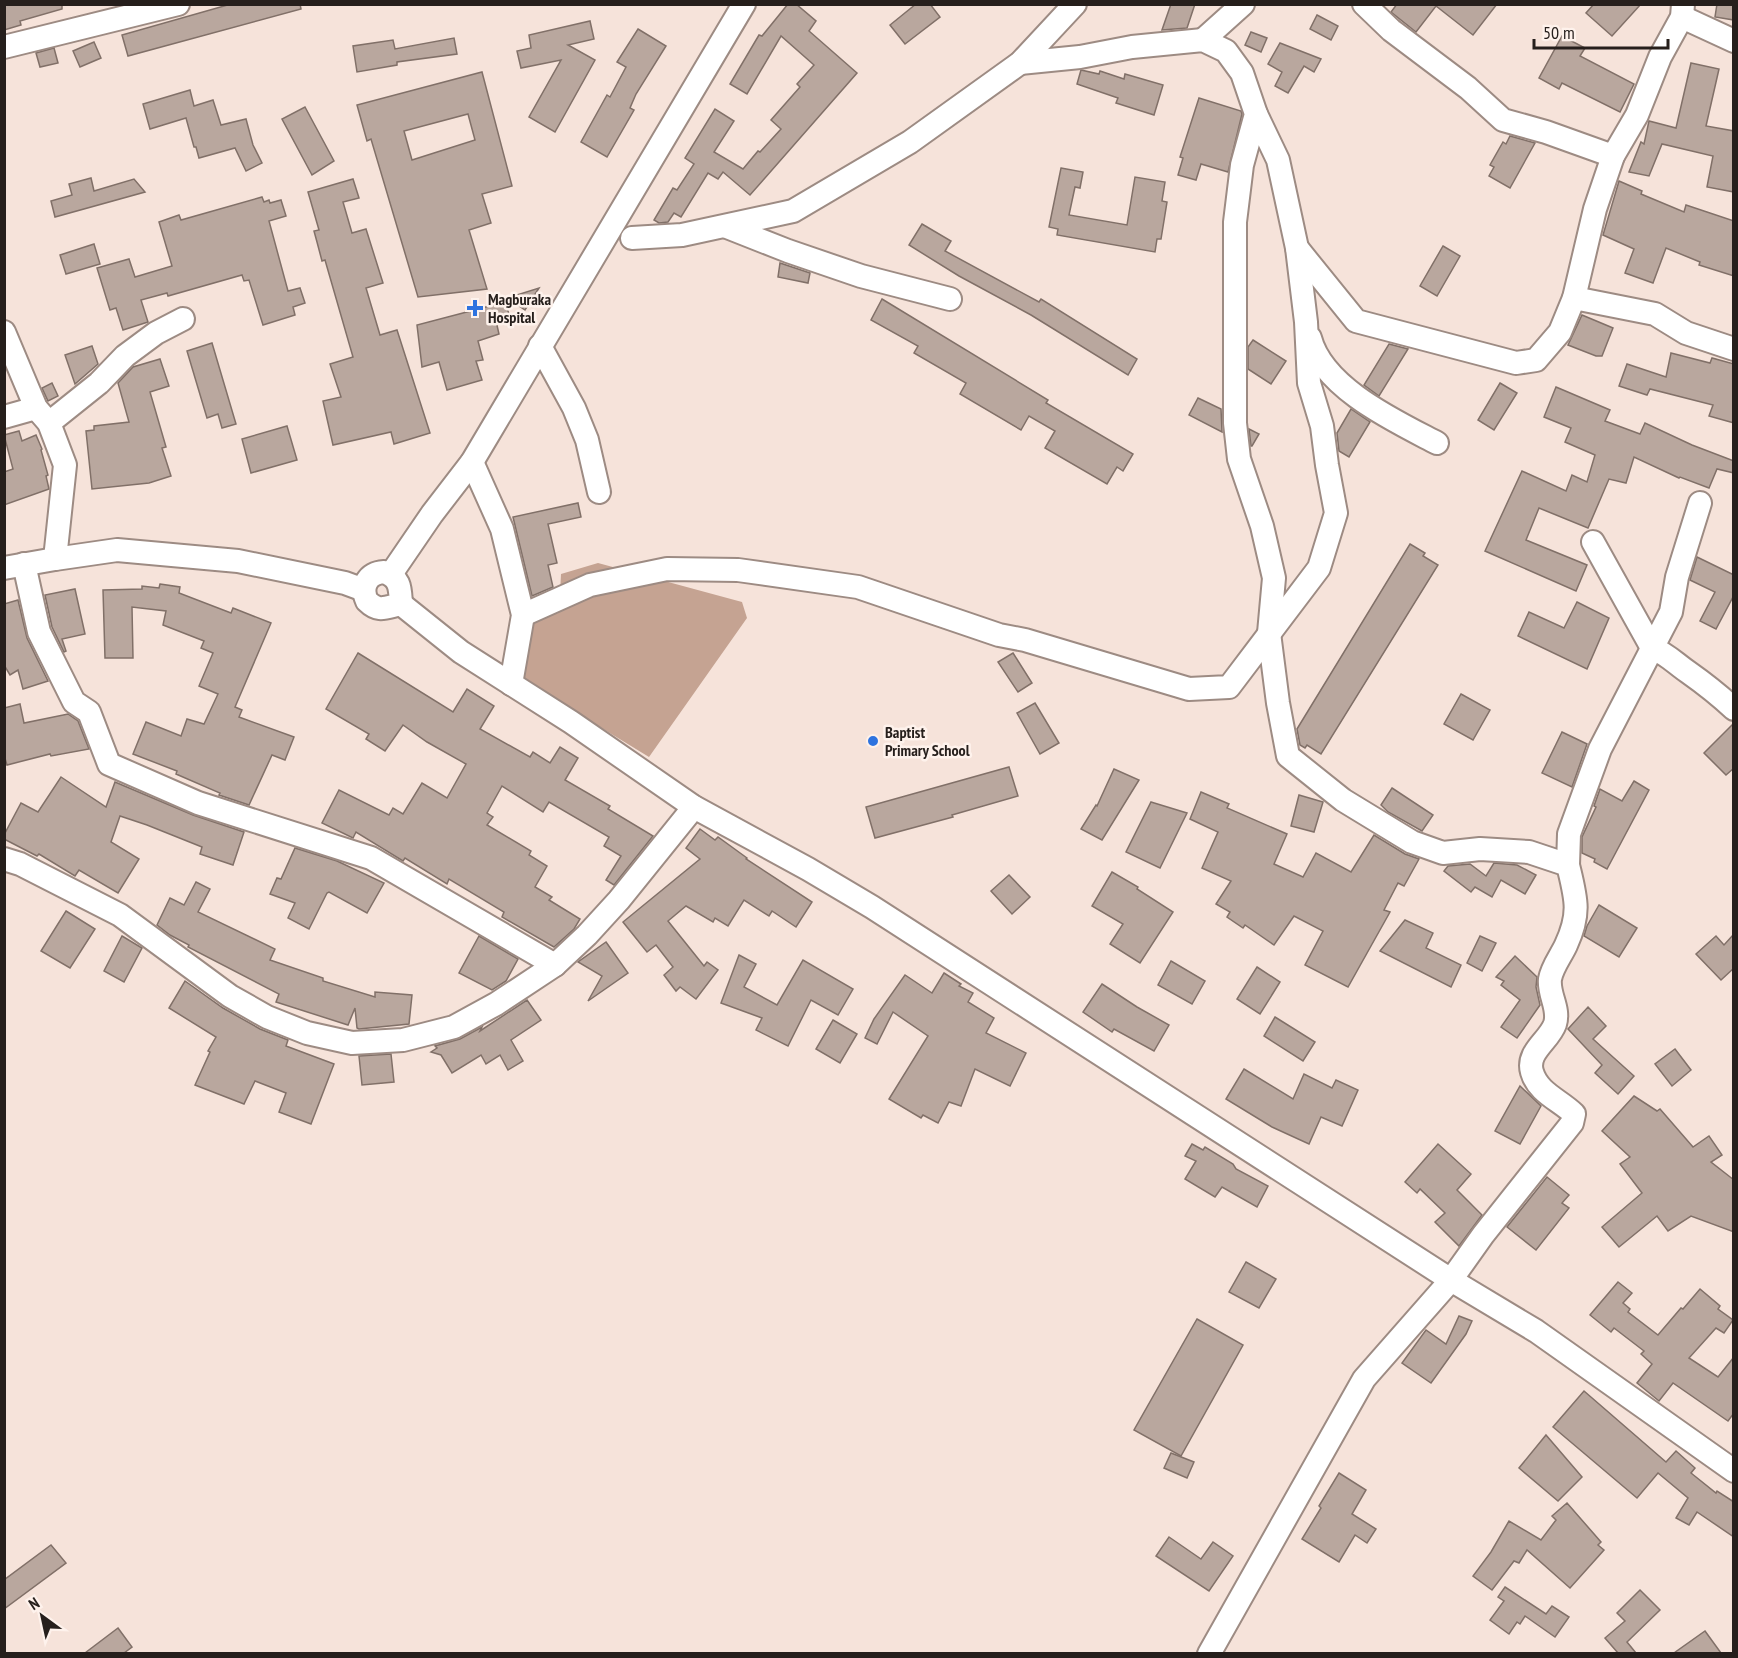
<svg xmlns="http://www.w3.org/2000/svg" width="1738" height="1658" font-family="'PT Sans Narrow',sans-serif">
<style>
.forest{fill:#c5a392}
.building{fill:#b9a79e;stroke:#817068;stroke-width:1.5;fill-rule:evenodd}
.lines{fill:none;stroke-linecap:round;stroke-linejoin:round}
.minor-casing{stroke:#9d8b83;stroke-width:26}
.minor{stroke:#fff;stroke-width:22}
.poi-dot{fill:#2e73df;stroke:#fef2ec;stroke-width:2}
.labels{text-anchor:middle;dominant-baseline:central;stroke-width:5;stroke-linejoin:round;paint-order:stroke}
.poi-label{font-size:16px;font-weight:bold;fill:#261f1c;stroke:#fef2ec;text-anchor:start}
</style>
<rect width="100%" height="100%" fill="#f6e3da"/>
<path class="forest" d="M598,563L742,602L747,618L649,757L520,678L533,615L559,613L561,574Z"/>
<g class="building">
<path d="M4,4H62V9L20,21L21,25L4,30Z"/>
<path d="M231,4H300L301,9L128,56L122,35Z"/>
<path d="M788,4H796L816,21L809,31L857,73L750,195L723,172L718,179L708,173L681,217L674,213L668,222L659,223L654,220L673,188L677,190L694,164L685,158L715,109L734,121L714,152L743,169L758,151L760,152L781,129L771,120L800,87L797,84L814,65L781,36L747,94L730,84L759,35L762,36Z"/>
<path d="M916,4H930L940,17L905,44L890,25Z"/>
<path d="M1171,4H1195L1187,28L1162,30Z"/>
<path d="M1397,4H1497L1473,35L1436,6L1416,32L1391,12Z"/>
<path d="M1594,4H1641L1612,36L1586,13Z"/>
<path d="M1717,4H1734V20L1715,17Z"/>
<path d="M1317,15L1338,26L1331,40L1310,29Z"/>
<path d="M590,21L594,39L568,45L595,60L555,132L529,117L561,60L521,68L517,51L531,48L529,35Z"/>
<path d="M638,29L666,46L636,94L630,108L634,110L607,157L581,142L607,95L610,97L626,67L617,62Z"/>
<path d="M1251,32L1267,38L1261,52L1245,45Z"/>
<path d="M1562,36L1585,48L1580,56L1634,84L1620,112L1562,83L1559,89L1539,78Z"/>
<path d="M454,38L457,54L397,62V65L357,72L353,46L393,40L395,49Z"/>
<path d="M94,42L101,58L80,67L73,51Z"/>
<path d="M1280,43L1321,59L1314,72L1304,66L1288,93L1275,86L1282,72L1268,64Z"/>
<path d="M54,48L58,63L40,67L36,53Z"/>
<path d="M1691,63L1719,69L1706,126L1734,131V192L1707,187L1713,156L1662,144L1649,176L1629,172L1641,142L1644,144L1649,121L1676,128Z"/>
<path d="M1081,70L1099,74L1100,71L1124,79L1125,74L1163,85L1154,115L1116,103L1118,98L1077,84Z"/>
<path d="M482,72L512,186L482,194L491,223L469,230L487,289L418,297L371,139L367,141L357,105ZM468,114L475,140L412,160L404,131Z"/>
<path d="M190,90L194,106L213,100L221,125L246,119L253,145L262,163L246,171L235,148L199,158L196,147H194L186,118L150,129L143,104Z"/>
<path d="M1199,98L1241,111L1242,114L1228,172L1201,164L1196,180L1178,175L1183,158L1180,157Z"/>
<path d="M305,107L334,161L312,175L282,119Z"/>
<path d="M1510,136L1535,143L1510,188L1489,176L1494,167L1490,165L1503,142L1506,144Z"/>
<path d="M1061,168L1083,172L1080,188L1075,187L1069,215L1127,225L1135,177L1165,182L1162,201L1167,202L1161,239H1157L1155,252L1057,235L1058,229L1049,227Z"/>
<path d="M91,178L94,191L134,179L145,192L55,217L51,201L72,195L69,184Z"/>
<path d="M353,179L359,198L343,202L352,233L366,229L383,283L366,288L380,335L397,330L430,433L394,444L391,432L333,445L323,401L341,397L330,364L353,357L325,260L322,261L317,242L314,231L319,230L308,192Z"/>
<path d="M1619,181L1642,191L1641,194L1684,212L1686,205L1734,221V276L1699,265L1700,262L1666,248L1653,283L1625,273L1634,249L1603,235Z"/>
<path d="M262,197L264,202L269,200L270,203L281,200L286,216L269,221L288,291L300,288L305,303L293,307L295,315L263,325L249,280L244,281L242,275L168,296L167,293L141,300L148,322L123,330L116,308L110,310L97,268L129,259L135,277L172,266L159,222L179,215L181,220Z"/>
<path d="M922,224L951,241L945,251L1039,302L1041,299L1137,359L1128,375L1031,315L959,276L909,245Z"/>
<path d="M94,244L100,264L66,274L60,255Z"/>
<path d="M1443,246L1460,256L1437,296L1420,286Z"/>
<path d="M780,263L810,273L808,283L778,277Z"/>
<path d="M539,288L525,310L507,298Z"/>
<path d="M882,299L1048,400L1046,403L1133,454L1123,471L1117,467L1107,484L1045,448L1055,431L1029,416L1021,430L960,394L966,383L914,353L918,346L871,320Z"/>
<path d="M505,302L510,317L496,321L499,334L478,341L483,360L476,361L482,380L447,390L439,362L422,367L417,325Z"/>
<path d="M1582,315L1613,328L1602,356H1596L1568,345Z"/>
<path d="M1253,340L1286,361L1271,384L1248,369V347Z"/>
<path d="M212,343L236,424L222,428L218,414L207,418L187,351Z"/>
<path d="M1389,344L1408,349L1379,396L1364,385Z"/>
<path d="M92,346L98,364L75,384L65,355Z"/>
<path d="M1671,353L1710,363L1712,358L1734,364V423L1709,416L1713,405L1650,389L1647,395L1619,386L1627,364L1666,377Z"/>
<path d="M160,359L169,386L150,392L166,447L162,448L171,476L149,483L92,489L86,431L94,430V426L129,422L118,383L133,367Z"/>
<path d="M52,383L58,396L48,401L42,388Z"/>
<path d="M1500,383L1517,393L1494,430L1478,420Z"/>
<path d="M1556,387L1610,410L1605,421L1640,434L1645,423L1692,445L1734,461V473L1717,469L1709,488L1680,477L1679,478L1634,457L1626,483L1609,479L1588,528L1539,508L1526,540L1587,565L1576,591L1485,551L1522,471L1566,491L1572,475L1587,482L1595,455L1565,442L1571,428L1544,417Z"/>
<path d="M1198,398L1221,409L1222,432L1189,415Z"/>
<path d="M1351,409L1370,422L1349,457L1339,451L1337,433Z"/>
<path d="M287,426L297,460L251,473L242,439Z"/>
<path d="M1249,429L1259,434L1252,446H1251Z"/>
<path d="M19,431L22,441L36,435L42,449L41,450L48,475L46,476L49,489L4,505V472L13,469L4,435Z"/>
<path d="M578,503L581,517L548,524L557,563L548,565L553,587L532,596L513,517Z"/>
<path d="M1410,544L1425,553L1423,556L1438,565L1321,754L1307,745L1305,748L1300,745L1297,729Z"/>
<path d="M1697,557L1734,575V595L1716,629L1700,621L1715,592L1690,580Z"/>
<path d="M160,584L180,587L179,593L231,613L233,608L271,623L235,707L242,710L239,717L294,737L285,760L272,755L249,805L219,795L220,793L176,774L177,771L133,754L146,722L181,736L187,719L204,724L218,694L199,686L213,653L201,648L204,641L163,625L166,611L132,607L133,658H105L103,590L142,589V586L159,588Z"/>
<path d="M75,589L85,634L62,639L66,651L64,652L52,627L45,595Z"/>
<path d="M18,600L27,638L48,681L23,689L18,670L10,675L4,665V604Z"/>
<path d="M1577,602L1609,618L1587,669L1518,636L1529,612L1564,628Z"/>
<path d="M358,653L453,712L467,689L494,706L480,729L530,757L533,752L550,763L560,747L578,758L565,780L610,806L608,809L653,836L614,885L606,880L621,856L604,846L609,837L549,802L543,812L502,786L487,813L493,817L487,825L531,851L529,855L547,866L535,887L552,897L549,900L580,919L574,929L554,947L502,917L504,912L449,879L447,884L405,858L403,861L356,832L353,838L322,823L339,790L389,815L393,808L403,814L422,783L447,798L466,764L427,742L403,725L385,751L366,739L369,734L326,709Z"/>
<path d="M1013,653L1032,683L1018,692L998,662Z"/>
<path d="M1461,694L1490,710L1473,740L1444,724Z"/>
<path d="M1035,703L1059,743L1040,754L1017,713Z"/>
<path d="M20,704L24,723L68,714L78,721L89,749L51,756L50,754L7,765L4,755V708Z"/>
<path d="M1734,723V768L1726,775L1704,753Z"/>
<path d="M1562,732L1587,744L1572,787L1542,773Z"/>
<path d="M1009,767L1018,796L952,815L953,817L875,838L866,807Z"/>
<path d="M1114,769L1139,780L1102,840L1081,829L1096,805L1097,806Z"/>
<path d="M61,777L106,807L115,782L193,815L244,832L233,865L200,854L202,847L147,825L120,816L111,842L139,859L118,893L79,870L75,876L39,854L37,856L4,839V835L21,803L38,812Z"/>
<path d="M1634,781L1649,790L1607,869L1594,862L1595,859L1582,853V837L1596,807L1594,806L1600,789L1622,801Z"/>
<path d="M1392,788L1433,815L1422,831L1388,812L1381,805Z"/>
<path d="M1201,792L1229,804L1227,808L1287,834L1274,864L1303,877L1316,853L1351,872L1374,835L1405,854L1419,859L1404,886L1398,883L1384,910L1390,912L1348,987L1305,965L1323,931L1294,916L1274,945L1245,925L1243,928L1227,917L1230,912L1216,904L1231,881L1202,868L1218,832L1190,819Z"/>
<path d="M1299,795L1323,802L1314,832L1291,826Z"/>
<path d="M1151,802L1187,813L1160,868L1126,852Z"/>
<path d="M700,829L715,840L718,837L747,858L746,859L812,902L796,927L772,911L769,916L744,900L728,926L715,918L713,922L686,906L668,921L704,966L707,962L718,970L696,999L680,987L676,991L664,975L673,967L656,945L647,952L623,922L700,859L686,848Z"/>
<path d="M295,848L337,861L384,883L367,913L329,892L327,893L309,929L288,918L295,903L270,894L277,878L281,879Z"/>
<path d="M1494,863L1517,865L1536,875L1525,894L1501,880L1492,897L1475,887L1471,892L1444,871L1448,866L1470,864L1486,876Z"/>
<path d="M1112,872L1138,887L1137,889L1173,912L1140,963L1110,944L1123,924L1092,906Z"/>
<path d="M1009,875L1030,897L1012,914L991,891Z"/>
<path d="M196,882L210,889L198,912L275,949L270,960L323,978V981L375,997V992L412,995L409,1024L359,1029L357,1028L355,1008L348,1025L276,1002L279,994L188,947L189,945L170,935L157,925L170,898L184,905Z"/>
<path d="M1599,905L1637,928L1619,957L1584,936L1587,926Z"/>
<path d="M66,911L95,929L70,968L41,951Z"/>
<path d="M1405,920L1433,933L1426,948L1461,965L1451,987L1380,951Z"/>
<path d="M1734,934V968L1721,980L1696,954L1716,936L1724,945Z"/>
<path d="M122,936L142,948L124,982L104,971Z"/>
<path d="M479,936L518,959L506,981L492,990L459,973Z"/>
<path d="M1480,936L1496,943L1482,971L1467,963Z"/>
<path d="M606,942L628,973L588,1001L602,976L578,962Z"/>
<path d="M739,955L756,964L744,987L777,1005L803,960L853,989L838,1015L811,1000L788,1046L756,1030L762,1018L721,1003Z"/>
<path d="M1515,956L1537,977L1536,987L1540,1005L1517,1038L1501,1027L1520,1000L1501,985L1504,981L1496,977Z"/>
<path d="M1171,961L1205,981L1192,1004L1158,985Z"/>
<path d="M1257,967L1280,982L1260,1014L1237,999Z"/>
<path d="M944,973L961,984L959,986L973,993L968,1002L994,1018L986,1033L1026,1053L1010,1086L975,1069L961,1106L949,1102L938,1123L923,1115L921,1118L889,1099L928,1036L893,1012L877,1044L865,1038L874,1019L905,975L932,993Z"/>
<path d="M185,981L223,1008L260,1029L288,1040L286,1046L334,1064L311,1124L279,1112L286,1093L255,1081L244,1104L195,1085L210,1052L208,1051L216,1037L169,1008Z"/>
<path d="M1102,984L1137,1007L1169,1025L1154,1051L1114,1029L1112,1032L1083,1012Z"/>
<path d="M527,1000L541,1020L511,1040L523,1061L508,1070L500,1055L486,1064L481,1055L452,1073L441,1055L431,1052L437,1048L435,1046L460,1039L482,1027L480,1031Z"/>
<path d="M1588,1007L1606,1026L1593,1039L1634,1076L1618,1094L1595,1073L1602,1065L1568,1029Z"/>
<path d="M1275,1017L1315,1042L1303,1061L1264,1036Z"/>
<path d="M833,1020L857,1034L840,1063L816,1049Z"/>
<path d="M1675,1049L1691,1070L1672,1086L1655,1064Z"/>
<path d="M391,1054L394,1082L362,1085L359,1056Z"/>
<path d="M1244,1069L1293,1099L1304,1074L1332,1088L1336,1080L1358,1090L1342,1126L1321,1117L1309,1144L1272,1127L1226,1099Z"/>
<path d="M1520,1086L1541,1106L1520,1144L1495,1131Z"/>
<path d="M1634,1096L1657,1111L1660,1109L1693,1147L1709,1136L1722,1155L1711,1162L1734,1180V1232L1691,1216L1668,1231L1657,1216L1619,1247L1602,1227L1642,1193L1620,1164L1630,1157L1602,1131Z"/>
<path d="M1192,1144L1203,1150L1205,1147L1233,1164L1236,1169L1268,1186L1257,1207L1222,1187L1215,1197L1185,1179L1196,1161L1185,1156Z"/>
<path d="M1438,1144L1471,1174L1457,1190L1482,1215L1459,1246L1435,1222L1445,1213L1420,1189L1417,1193L1405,1182Z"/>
<path d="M1547,1177L1569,1195L1562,1203L1569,1208L1536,1250L1507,1227Z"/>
<path d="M1246,1262L1276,1279L1259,1308L1229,1292Z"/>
<path d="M1618,1282L1632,1293L1623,1303L1630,1309L1628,1312L1658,1335L1681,1308L1683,1309L1700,1289L1720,1306L1718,1309L1733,1320L1724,1333L1716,1328L1689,1358L1718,1377L1734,1357V1413L1728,1421L1673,1383L1659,1401L1637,1383L1652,1364L1641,1354L1644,1351L1614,1328L1611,1332L1590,1315Z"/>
<path d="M1459,1316L1472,1321L1466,1334L1431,1383L1402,1363L1426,1330L1446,1344Z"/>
<path d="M1197,1319L1243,1345L1181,1456L1134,1430Z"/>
<path d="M1584,1391L1666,1462L1676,1451L1695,1468L1691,1473L1716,1493L1717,1491L1734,1502V1537L1697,1512L1689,1525L1676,1518L1688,1498L1658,1473L1637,1498L1553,1427Z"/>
<path d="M1546,1435L1582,1477L1558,1501L1519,1468Z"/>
<path d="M1171,1453L1194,1462L1187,1478L1164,1468Z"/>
<path d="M1339,1473L1366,1490L1352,1514L1376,1529L1367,1543L1355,1535L1339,1562L1302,1539L1321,1508L1319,1506Z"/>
<path d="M1567,1503L1601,1542L1598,1545L1604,1550L1570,1588L1527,1550L1519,1563L1514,1561L1492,1590L1473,1576L1491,1552L1509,1521L1541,1540L1556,1520L1552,1516Z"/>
<path d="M1169,1537L1201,1559L1213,1542L1233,1556L1209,1591L1156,1556Z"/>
<path d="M51,1545L66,1563L4,1609V1580Z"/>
<path d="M1505,1587L1546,1614L1552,1606L1569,1617L1555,1637L1525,1616L1520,1624L1517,1622L1509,1634L1490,1620L1504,1601L1498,1597Z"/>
<path d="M1640,1590L1660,1610L1627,1642L1636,1653H1618L1605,1638L1625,1621L1617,1613Z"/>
<path d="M118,1628L132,1647L124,1653H85Z"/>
<path d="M1705,1631L1721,1653H1674Z"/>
</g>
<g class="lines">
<g class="minor-casing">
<g id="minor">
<path d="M1364,4L1391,30L1468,88L1503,120L1546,132L1613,156"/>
<path d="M1682,17L1734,41"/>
<path d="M1203,40L1243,4"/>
<path d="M4,47L178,4"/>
<path d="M1020,63L1080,57L1132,47L1203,40L1226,51L1242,73L1256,114L1242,165L1235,222V423L1239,459L1262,526L1274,578L1269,633L1278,703L1288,756L1343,800L1412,842L1443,853L1480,849L1529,852L1568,865C1576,898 1581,913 1566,945C1561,956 1552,967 1550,979C1548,995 1560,1008 1555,1024C1549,1041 1526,1052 1532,1072C1538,1093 1560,1100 1574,1114L1572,1123L1483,1235L1451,1280L1364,1379L1209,1654"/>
<path d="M727,227L788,251L861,276L950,299"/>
<path d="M632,238L682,235L793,211L910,142L1020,63L1075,4"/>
<path d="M1297,248L1356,321L1516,363L1536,360L1560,332L1574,298L1595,209L1613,156L1637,115L1660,57L1682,17L1683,4"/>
<path d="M1574,298L1655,314L1686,333L1734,349"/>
<path d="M4,332L36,408L49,423L65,465L55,559"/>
<path d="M1310,338C1323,388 1395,421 1437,443"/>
<path d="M540,346L574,408L587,440L599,492"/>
<path d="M4,417L36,408"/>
<path d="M49,423L99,383L125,356L156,333L183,319"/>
<path d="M472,462L502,529L523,615L511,684"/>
<path d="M1593,542L1652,648C1667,654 1675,663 1688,672C1705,684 1719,695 1734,709"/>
<path d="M24,564L39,632L74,702L89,712L109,764L198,803L371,858L555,965"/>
<path d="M4,568L55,559L117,550L238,561L345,583L364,590"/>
<path d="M384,572C401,578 400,589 401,604C386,607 379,613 367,601C360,586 368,573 384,572Z"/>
<path d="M391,574L432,514L472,462L744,4"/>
<path d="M401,604L461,652L571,722L694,807L808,869L872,907L1451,1280L1536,1331L1734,1471"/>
<path d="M523,615L590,585L667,569L738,570L858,587L999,635L1025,640L1189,689L1229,687L1319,568L1336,513L1327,465L1322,426L1309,383L1306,322L1297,248L1278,160L1256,114"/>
<path d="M4,859L20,864L120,915L230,996L267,1017L307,1033L352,1043L403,1040L454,1027L496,1004L555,965L587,935L619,900L694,807"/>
<path d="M1568,865L1569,834L1600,749L1671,612L1677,577L1700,503"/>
</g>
</g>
<use href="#minor" class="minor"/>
</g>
<g class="poi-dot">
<path d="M472 299h6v6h6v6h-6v6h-6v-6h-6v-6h6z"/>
<circle cx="873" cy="741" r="6"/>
</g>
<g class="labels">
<g class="poi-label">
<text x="488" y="299">Magburaka<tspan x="488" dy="18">Hospital</tspan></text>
<text x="885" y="732">Baptist<tspan x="885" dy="18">Primary School</tspan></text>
</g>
</g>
<rect width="1738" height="1658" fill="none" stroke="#261f1c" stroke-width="12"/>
<g transform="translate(42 1616) rotate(327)" stroke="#fef2ec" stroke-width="4.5" paint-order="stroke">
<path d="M0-4.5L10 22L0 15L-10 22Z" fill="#261f1c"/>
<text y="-9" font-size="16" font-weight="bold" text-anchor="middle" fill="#261f1c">N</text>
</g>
<path d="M1534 39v9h134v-9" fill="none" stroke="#261f1c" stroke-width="3"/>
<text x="1543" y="39" font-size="18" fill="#261f1c" stroke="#fef2ec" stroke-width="4.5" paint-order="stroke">50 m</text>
</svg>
